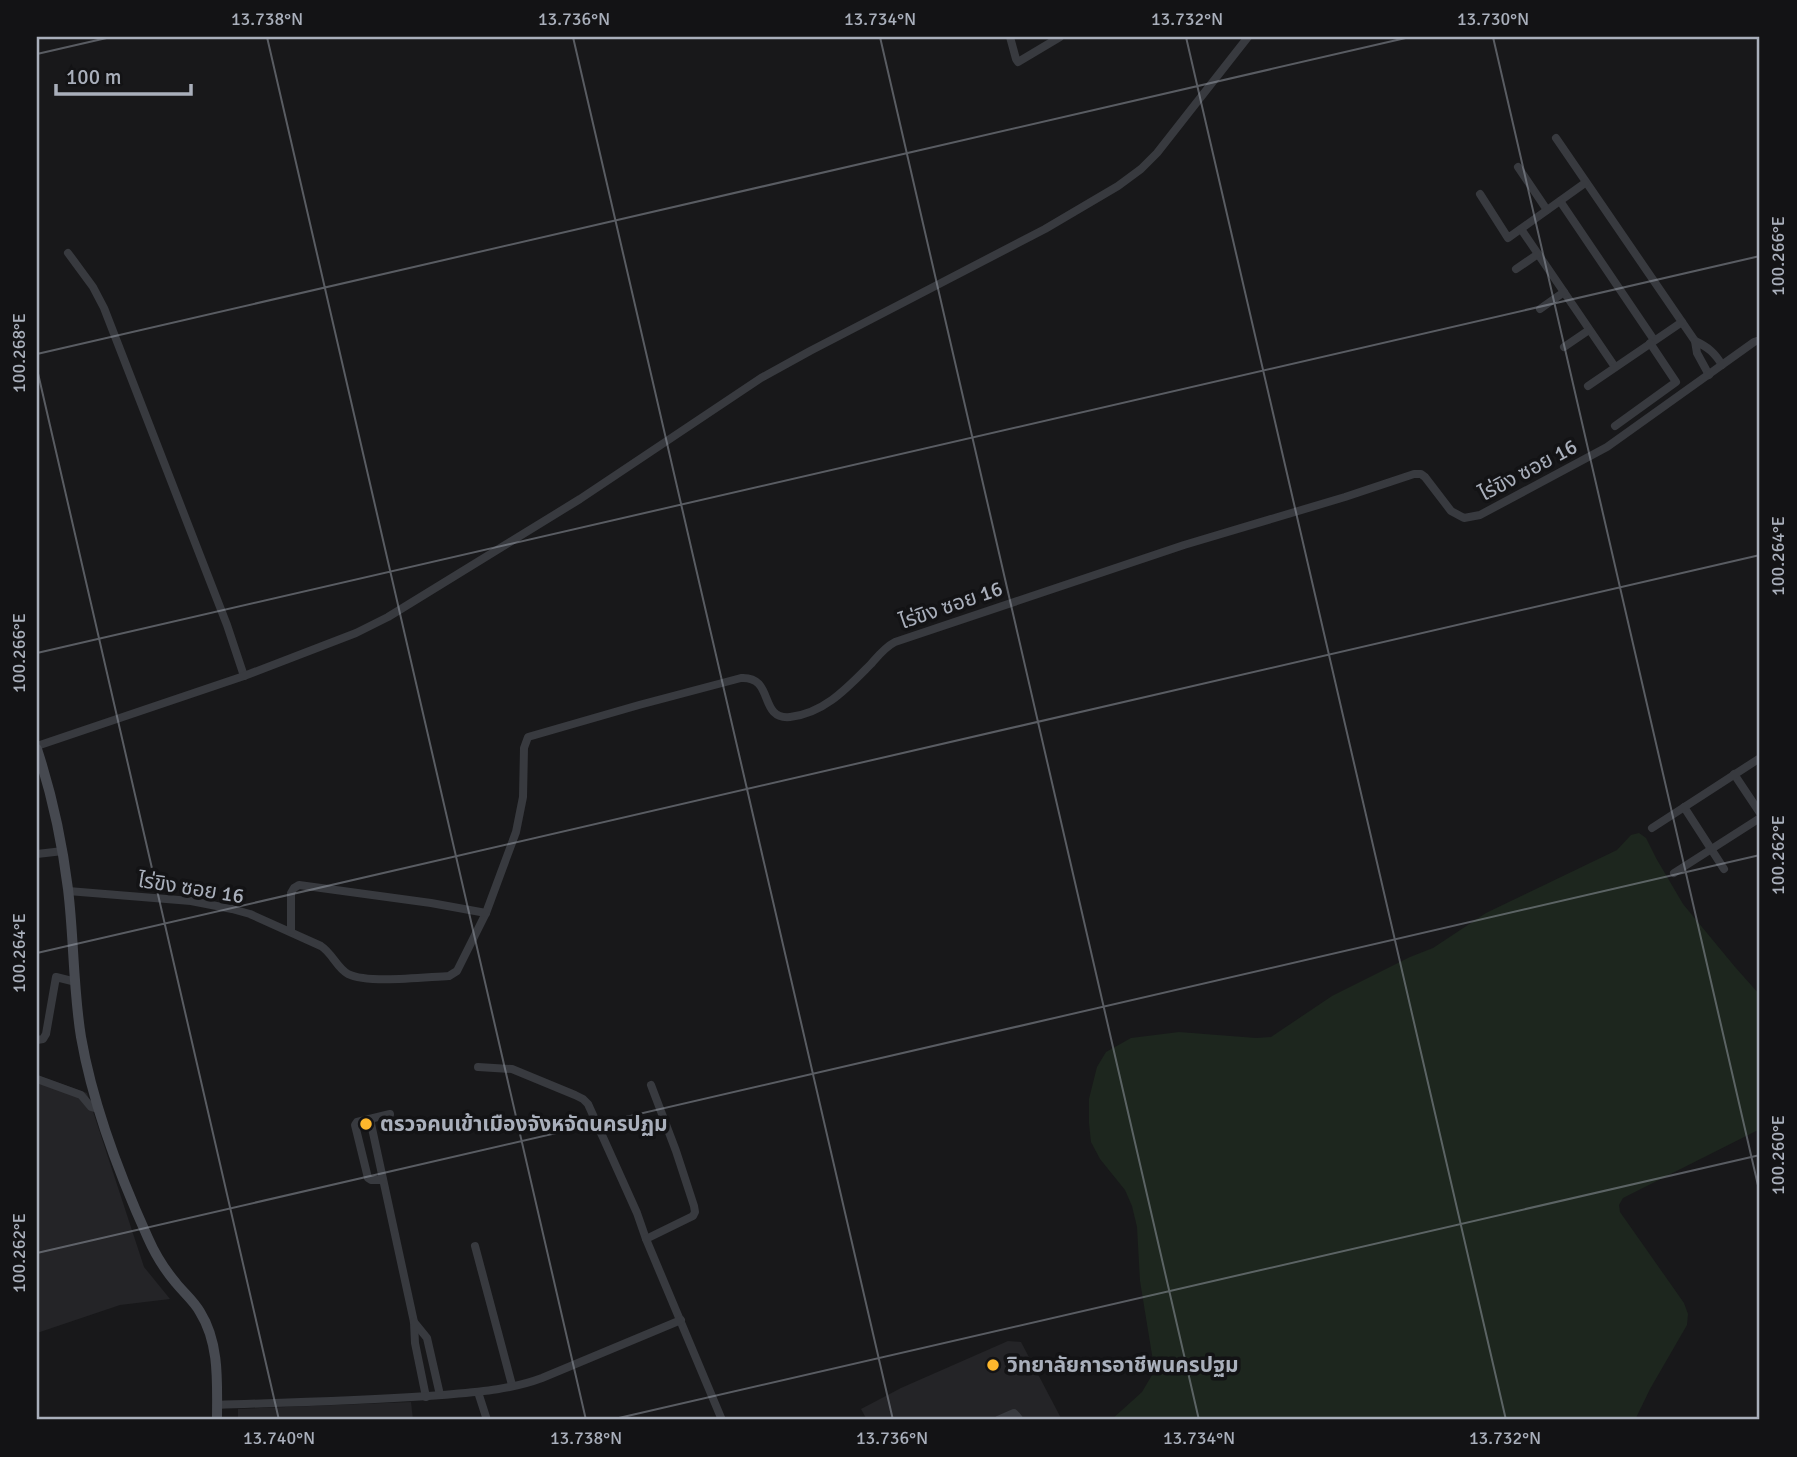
<svg xmlns="http://www.w3.org/2000/svg" width="1797" height="1457" font-family="Signika,'Noto Sans Thai',sans-serif">
<style>
.built{fill:#242427}
.green{fill:#1d261e}
.lines{fill:none;stroke-linecap:round;stroke-linejoin:round}
.minor{stroke:#383a3f;stroke-width:8}
.secondary{stroke:#464950;stroke-width:10}
.ticks{fill:none;stroke:#a9afbb;stroke-width:2;stroke-opacity:0.45}
.poi-dot{fill:#feb72c;stroke:#131315;stroke-width:2.5}
.labels{text-anchor:middle;dominant-baseline:central;stroke-width:7;stroke-linejoin:round;paint-order:stroke}
.street-label{font-size:21px;fill:#a9afbb;stroke:#131315}
.poi-label{font-size:21px;font-weight:bold;fill:#a9afbb;stroke:#131315;text-anchor:start}
.neatline{fill:none;stroke:#a9afbb;stroke-width:2.5}
.ticks-label{font-size:18px;text-anchor:middle;fill:#a9afbb}
</style>
<rect width="100%" height="100%" fill="#18181a"/>
<g class="built">
<path d="M37,1075L87,1093L144,1267L170,1299L120,1305L37,1333Z"/>
<path d="M1008,1341L1021,1342L1062,1420H867L861,1409L901,1388Z"/>
<path d="M411,1402L413,1420H238V1409Z"/>
</g>
<path class="green" d="M1639,833L1646,838L1656,858L1683,904L1735,967L1760,995V1129L1623,1198L1619,1205L1620,1212L1684,1303L1688,1314L1687,1325L1650,1389L1635,1420H1111L1142,1392L1152,1375L1153,1361L1140,1281L1137,1227L1132,1206L1125,1190L1100,1159L1091,1142L1089,1123V1099L1097,1067L1106,1052L1131,1038L1179,1032L1256,1038L1271,1037L1332,996L1410,957L1433,948L1486,913L1617,850L1631,835Z"/>
<g class="lines">
<g class="minor">
<path d="M1010,37L1016,59L1018,62L1060,37"/>
<path d="M1556,138L1695,341"/>
<path d="M1518,167L1547,210"/>
<path d="M1480,194L1508,238L1585,183"/>
<path d="M1560,201L1654,340"/>
<path d="M1521,229L1615,367"/>
<path d="M68,253L93,287L104,308L227,625L244,676"/>
<path d="M1516,269L1538,254"/>
<path d="M1540,309L1564,292"/>
<path d="M1564,347L1589,330"/>
<path d="M1709,375L1697,353L1695,341C1708,347 1715,353 1722,365"/>
<path d="M1588,386L1682,322"/>
<path d="M1615,426L1676,382L1650,343"/>
<path d="M37,746L244,676L356,633L388,617L580,499L761,378L810,351L1045,229L1118,186L1141,169L1157,153L1248,37"/>
<path d="M1734,774L1760,813"/>
<path d="M1684,807L1724,869"/>
<path d="M1652,828L1760,758"/>
<path d="M37,854L63,851"/>
<path d="M1674,873L1760,818"/>
<path d="M68,891L191,901L232,909L250,914L321,946C332,953 337,968 348,974C367,984 426,977 449,976L457,971L486,913L516,832L523,797L524,748L528,737L639,705L741,678C775,676 758,720 790,717C825,713 848,687 871,664C878,656 885,647 895,642L1184,545L1345,497L1414,474H1421L1425,477L1451,511L1464,518L1480,515L1607,447L1754,342L1760,340"/>
<path d="M291,931V893L294,888L299,885L431,903L486,913"/>
<path d="M37,1040L43,1039L46,1034L56,977L76,982"/>
<path d="M478,1067L512,1069L575,1095L583,1099L588,1104L637,1213L646,1239"/>
<path d="M37,1079L81,1095L91,1107L98,1109"/>
<path d="M651,1085L676,1151L694,1206L695,1212L693,1216L646,1239L722,1420"/>
<path d="M370,1119L414,1322L415,1343L426,1397"/>
<path d="M383,1180H371L368,1178L355,1125L357,1122L390,1114"/>
<path d="M475,1246L512,1385"/>
<path d="M414,1322L427,1338L440,1395"/>
<path d="M478,1392L487,1420"/>
<path d="M217,1405C292,1402 367,1401 442,1395C476,1392 510,1390 542,1378L681,1320"/>
<path d="M998,1420L1014,1413L1016,1415L1020,1420"/>
</g>
<path class="secondary" d="M37,749C52,795 62,841 68,889C74,938 73,988 81,1037C93,1106 119,1174 148,1238C155,1254 165,1270 176,1283C184,1293 194,1301 200,1312C220,1344 217,1384 217,1420"/>
</g>
<path class="ticks" d="M267,37L586,1420M573,37L893,1420M880,37L1199,1420M1186,37L1506,1420M1493,37L1760,1194M37,54L111,37M37,354L1410,37M37,369L279,1420M37,653L1760,256M37,953L1760,555M37,1253L1760,855M610,1420L1760,1155"/>
<g class="poi-dot">
<circle cx="366" cy="1124" r="7"/>
<circle cx="993" cy="1365" r="7"/>
</g>
<g class="labels">
<g class="street-label">
<text transform="translate(1528 470) rotate(-28)">ไร่ขิง ซอย 16</text>
<text transform="translate(951 605) rotate(-19)">ไร่ขิง ซอย 16</text>
<text transform="translate(191 888) rotate(9)">ไร่ขิง ซอย 16</text>
</g>
<g class="poi-label">
<text x="380" y="1124">ตรวจคนเข้าเมืองจังหจัดนครปฏม</text>
<text x="1007" y="1365">วิทยาลัยการอาชีพนครปฐม</text>
</g>
</g>
<rect width="1797" height="1457" fill="none" stroke="#131315" stroke-width="77"/>
<path d="M56 84v10h135v-10" fill="none" stroke="#a9afbb" stroke-width="3.5"/>
<text x="66" y="84" font-size="21" fill="#a9afbb" stroke="#131315" stroke-width="5" paint-order="stroke">100 m</text>
<rect x="38" y="38" width="1720" height="1380" class="neatline"/>
<g class="ticks-label">
<text x="267" y="25">13.738°N</text>
<text x="574" y="25">13.736°N</text>
<text x="880" y="25">13.734°N</text>
<text x="1187" y="25">13.732°N</text>
<text x="1493" y="25">13.730°N</text>
<text transform="translate(1778 256) rotate(-90)" y="6">100.266°E</text>
<text transform="translate(19 353) rotate(-90)" y="6">100.268°E</text>
<text transform="translate(1778 556) rotate(-90)" y="6">100.264°E</text>
<text transform="translate(19 653) rotate(-90)" y="6">100.266°E</text>
<text transform="translate(1778 855) rotate(-90)" y="6">100.262°E</text>
<text transform="translate(19 953) rotate(-90)" y="6">100.264°E</text>
<text transform="translate(1778 1155) rotate(-90)" y="6">100.260°E</text>
<text transform="translate(19 1253) rotate(-90)" y="6">100.262°E</text>
<text x="279" y="1444">13.740°N</text>
<text x="586" y="1444">13.738°N</text>
<text x="892" y="1444">13.736°N</text>
<text x="1199" y="1444">13.734°N</text>
<text x="1505" y="1444">13.732°N</text>
</g>
</svg>
